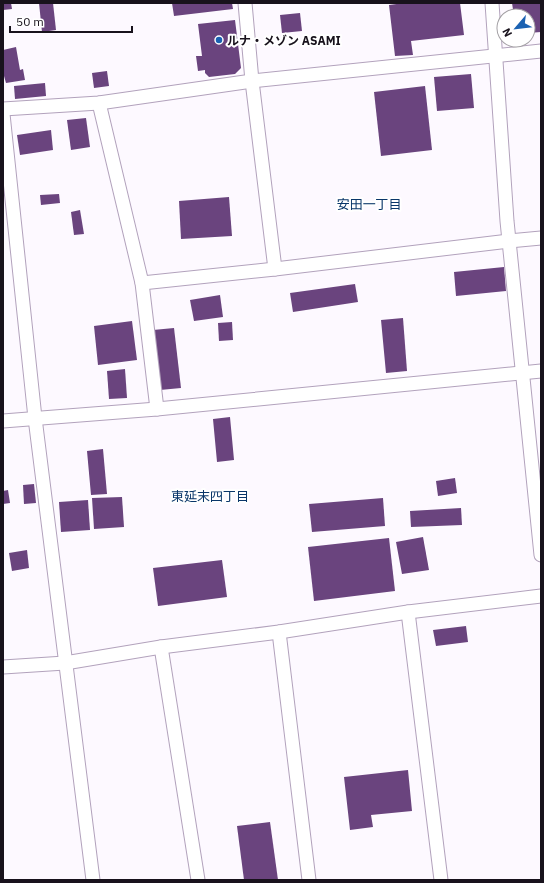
<svg xmlns="http://www.w3.org/2000/svg" width="544" height="883" font-family="'IBM Plex Sans','Noto Sans JP',sans-serif">
<style>
.building{fill:#6a447e}
.lines{fill:none;stroke-linecap:round;stroke-linejoin:round}
.street-casing{stroke:#b2a2bc;stroke-width:15}
.street{stroke:#fff;stroke-width:13}
.poi-dot{fill:#1b62b2;stroke:#fff;stroke-width:1.5}
.labels{text-anchor:middle;dominant-baseline:central;stroke-width:4;stroke-linejoin:round;paint-order:stroke}
.poi-label{font-size:12px;font-weight:bold;fill:#18121c;stroke:#fff;text-anchor:start}
.neighbourhood-label{font-size:13px;fill:#093669;stroke:#fff}
</style>
<rect width="100%" height="100%" fill="#fdf9ff"/>
<g class="building">
<path d="M3,3H11L12,9L3,10Z"/>
<path d="M39,3H53L56,30L42,32Z"/>
<path d="M172,3H232L233,9L174,16Z"/>
<path d="M404,3H460L464,35L411,41L413,55L395,56L389,5Z"/>
<path d="M512,3H541V32L528,33V16H514Z"/>
<path d="M300,13L302,31L282,33L280,15Z"/>
<path d="M235,20L241,68L235,74L209,77L205,73V70L198,71L196,56H202L198,24Z"/>
<path d="M16,47L20,70L23,69L25,80L6,83L4,76H3V50Z"/>
<path d="M107,71L109,86L94,88L92,73Z"/>
<path d="M471,74L474,108L437,111L434,77Z"/>
<path d="M45,83L46,96L15,99L14,86Z"/>
<path d="M425,86L432,150L381,156L374,92Z"/>
<path d="M86,118L90,147L71,150L67,120Z"/>
<path d="M51,130L53,150L20,155L17,135Z"/>
<path d="M59,194L60,203L41,205L40,195Z"/>
<path d="M229,197L232,236L181,239L179,201Z"/>
<path d="M80,210L84,234L74,235L71,212Z"/>
<path d="M504,267L506,291L456,296L454,272Z"/>
<path d="M355,284L358,302L293,312L290,293Z"/>
<path d="M220,295L223,317L194,321L190,300Z"/>
<path d="M403,318L407,371L386,373L381,320Z"/>
<path d="M132,321L137,360L98,365L94,326Z"/>
<path d="M232,322L233,340L219,341L218,323Z"/>
<path d="M174,328L181,388L160,390L153,330Z"/>
<path d="M125,369L127,398L109,399L107,371Z"/>
<path d="M230,417L234,460L217,462L213,419Z"/>
<path d="M103,449L107,494L91,495L87,451Z"/>
<path d="M455,478L457,493L438,496L436,481Z"/>
<path d="M34,484L36,503L24,504L23,485Z"/>
<path d="M8,490L10,503L3,504V491Z"/>
<path d="M122,497L124,527L94,529L92,498Z"/>
<path d="M383,498L385,526L312,532L309,504Z"/>
<path d="M88,500L90,530L61,532L59,502Z"/>
<path d="M461,508L462,525L411,527L410,511Z"/>
<path d="M423,537L429,570L402,574L396,542Z"/>
<path d="M389,538L395,591L314,601L308,547Z"/>
<path d="M27,550L29,568L12,571L9,553Z"/>
<path d="M222,560L227,597L158,606L153,568Z"/>
<path d="M466,626L468,642L436,646L433,630Z"/>
<path d="M408,770L412,811L371,815L373,827L350,830L344,777Z"/>
<path d="M270,822L278,880H244L237,826Z"/>
</g>
<g class="lines">
<g class="street-casing">
<g id="street">
<path d="M245,3L252,81L275,269"/>
<path d="M492,3L507,221L541,555"/>
<path d="M99,103L142,283L157,409"/>
<path d="M3,109L99,103L252,81L541,51"/>
<path d="M3,114L35,418L93,880"/>
<path d="M142,283L275,269L509,241L541,238"/>
<path d="M3,421L157,409L541,371"/>
<path d="M408,612L441,880"/>
<path d="M279,632L309,880"/>
<path d="M161,647L198,880"/>
<path d="M3,667L65,663L161,647L279,632L408,612L541,596"/>
</g>
</g>
<use href="#street" class="street"/>
</g>
<circle class="poi-dot" cx="219" cy="40" r="4"/>
<g class="labels">
<g class="poi-label">
<text x="227" y="40">ルナ・メゾン ASAMI</text>
</g>
<g class="neighbourhood-label">
<text x="369" y="204">安田一丁目</text>
<text x="210" y="496">東延末四丁目</text>
</g>
</g>
<rect width="544" height="883" fill="none" stroke="#18121c" stroke-width="8"/>
<g transform="translate(516 28) rotate(242)"><circle r="19" fill="#ffffff" stroke="#a3a0a4"/>
<path d="M0-3L7 15L0 10L-7 15Z" fill="#1b62b2"/>
<text y="-6" font-size="11" font-weight="bold" text-anchor="middle" fill="#18121c">N</text>
</g>
<path d="M10 26v6h122v-6" fill="none" stroke="#18121c" stroke-width="2"/>
<text x="16" y="26" font-size="12" fill="#18121c" stroke="#ffffff" stroke-width="3" paint-order="stroke">50 m</text>
</svg>
